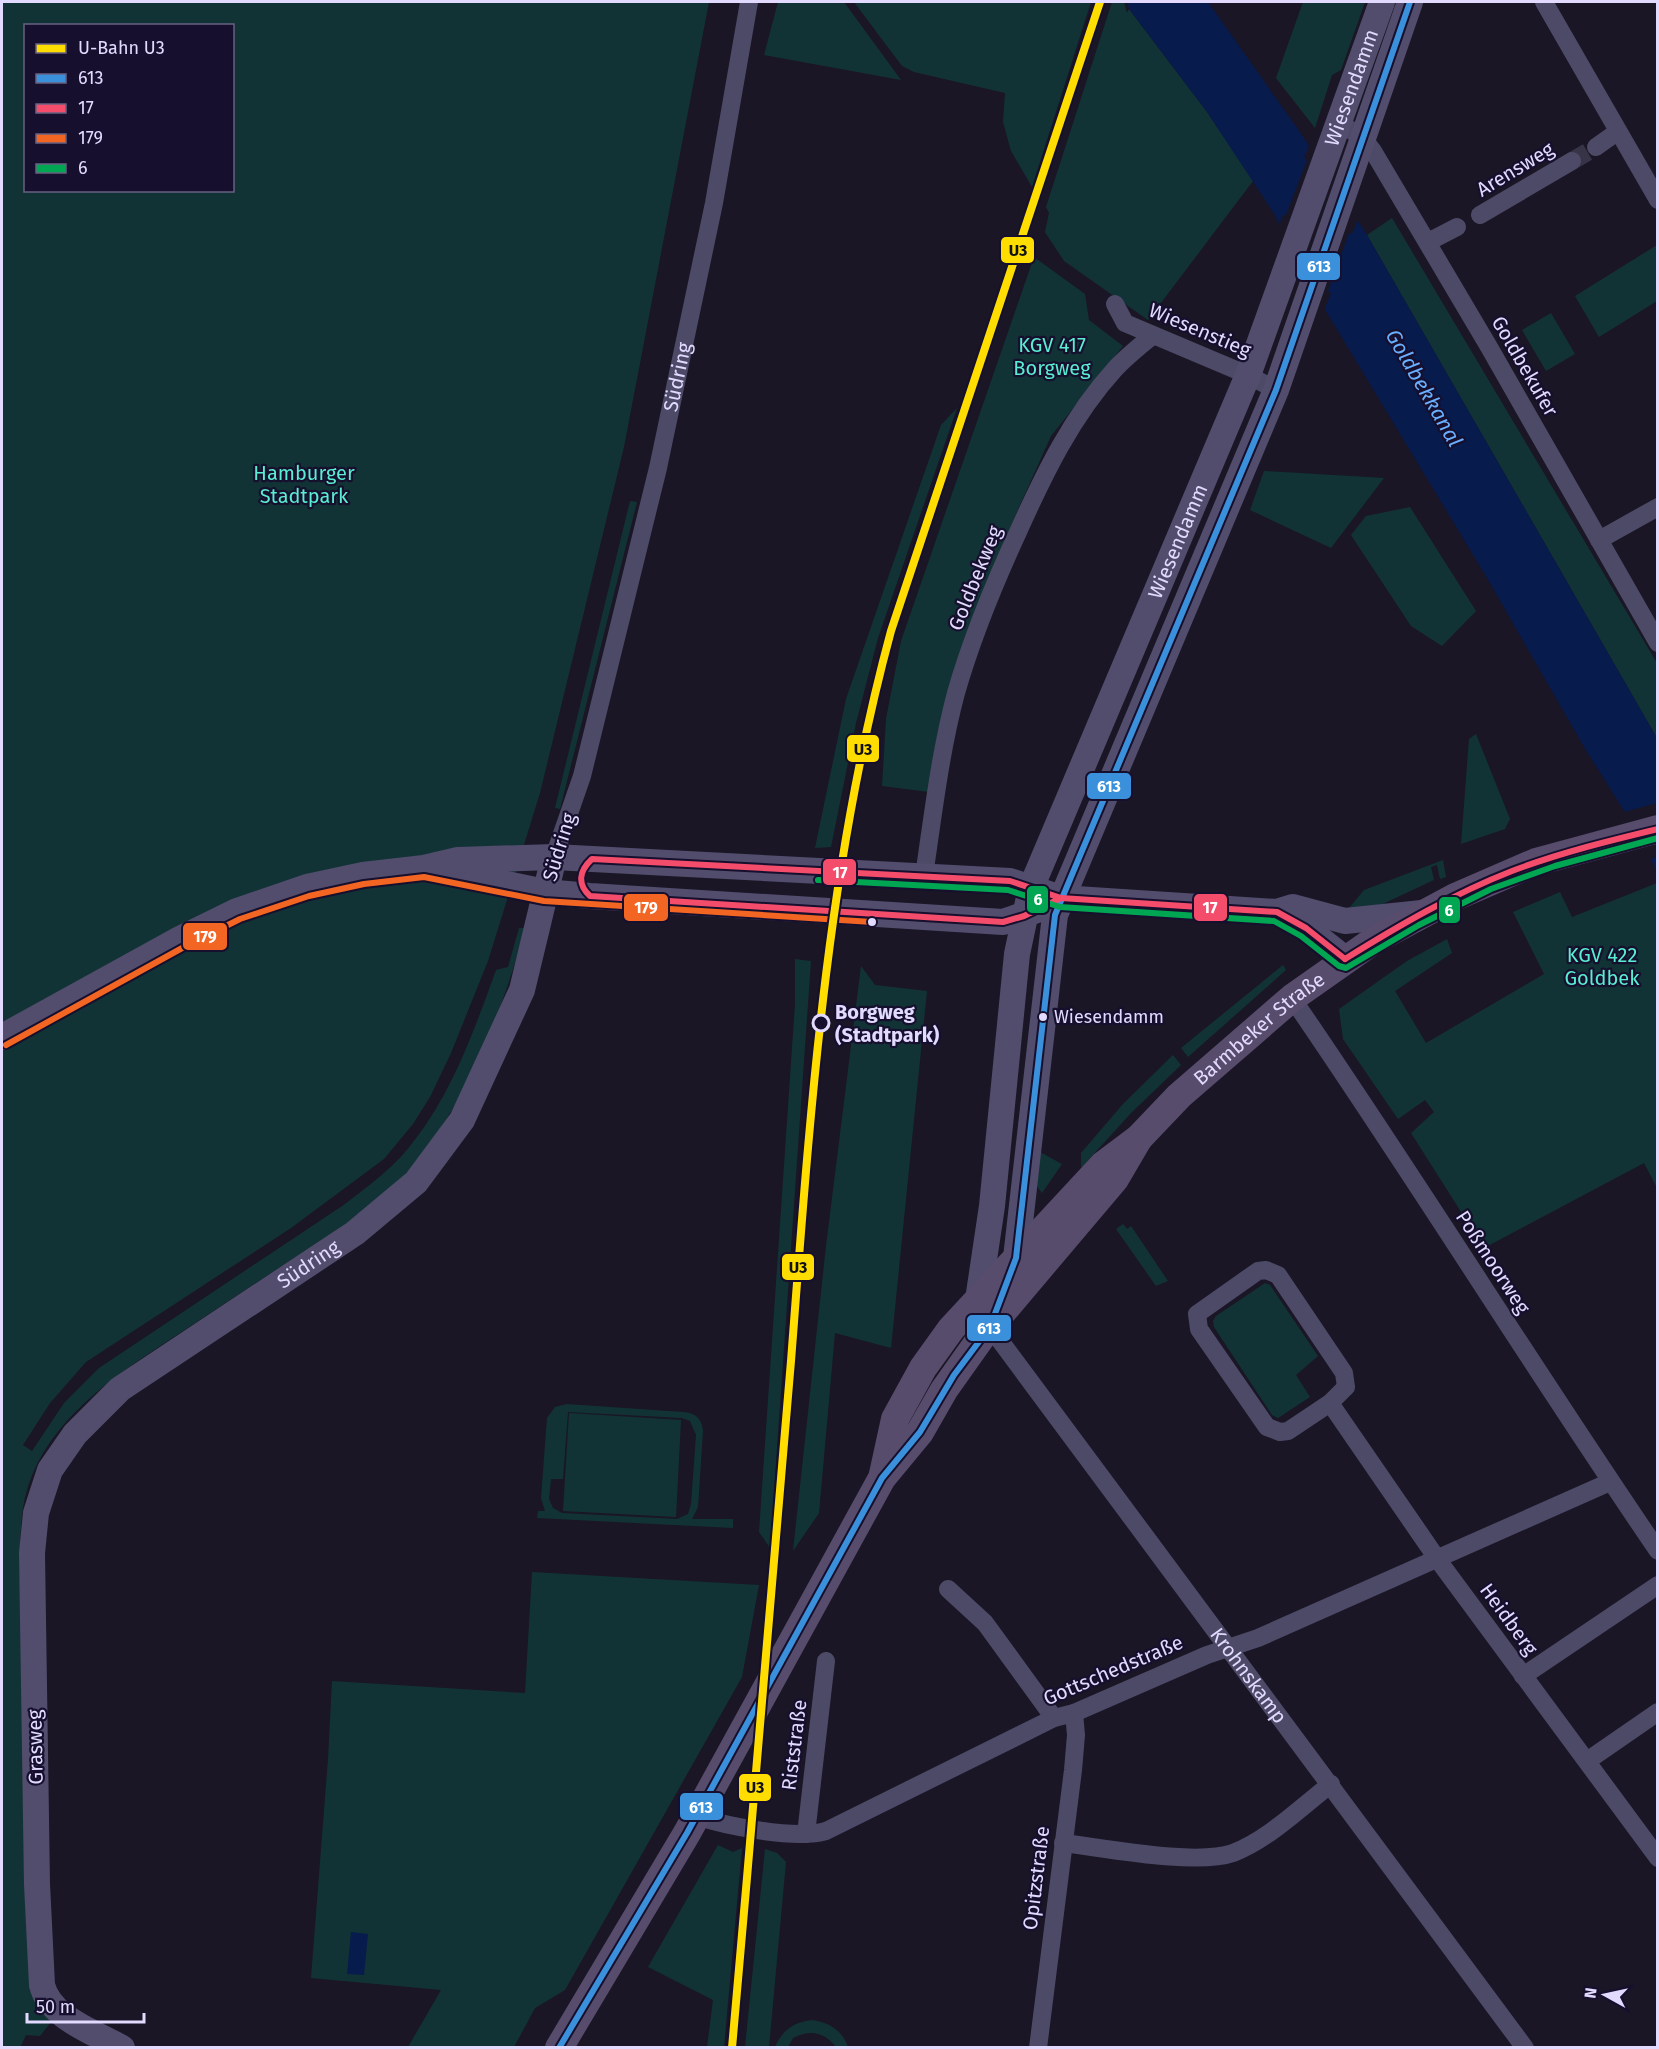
<svg xmlns="http://www.w3.org/2000/svg" width="1659" height="2049" font-family="'Fira Sans',sans-serif">
<style>
.green{fill:#123336;fill-rule:evenodd}
.water{fill:#071b4c}
.pier{fill:#1a1626}
.lines{fill:none;stroke-linecap:round;stroke-linejoin:round}
.street-tunnel{stroke:#383447;stroke-width:18;stroke-dasharray:18 9;stroke-linecap:butt}
.street{stroke:#4d4a67;stroke-width:18}
.secondary{stroke:#524d6d;stroke-width:26}
.primary{stroke:#584c6c;stroke-width:28}
.bus-1-casing{stroke:#160f2d;stroke-width:10}
.bus-2-casing{stroke:#160f2d;stroke-width:10}
.bus-3-casing{stroke:#160f2d;stroke-width:10}
.bus-4-casing{stroke:#160f2d;stroke-width:10}
.bus-1{stroke:#3a90db;stroke-width:6}
.bus-2{stroke:#f44d6c;stroke-width:6}
.bus-3{stroke:#f26522;stroke-width:6}
.bus-4{stroke:#00a651;stroke-width:6}
.metro-1-casing{stroke:#160f2d;stroke-width:12}
.metro-1{stroke:#fd0;stroke-width:8}
.bus-dot{fill:#e2dbff;stroke:#160f2d;stroke-width:2}
.stop-dot{fill:#160f2d;stroke:#e2dbff;stroke-width:3}
.labels{text-anchor:middle;dominant-baseline:central;stroke-width:4.5;stroke-linejoin:round;paint-order:stroke}
.bus-label{font-size:18px;fill:#e2dbff;stroke:#160f2d;text-anchor:start}
.street-label{font-size:20px;fill:#e2dbff;stroke:#160f2d}
.park-label{font-size:20px;fill:#59edd2;stroke:#160f2d}
.stop-label{font-size:20px;font-weight:bold;fill:#e2dbff;stroke:#160f2d;text-anchor:start}
.water-label{font-size:21px;font-style:italic;fill:#69afff;stroke:#160f2d}
.line-badge{stroke:#160f2d;stroke-width:2}
.badge-label{font-size:16px;text-anchor:middle;font-weight:bold;fill:#fff}
.pale-badge-label{font-size:16px;text-anchor:middle;font-weight:bold;fill:#111}
</style>
<rect width="100%" height="100%" fill="#1a1626"/>
<g class="green">
<path d="M2,2H709L624,447L540,793L488,961L451,1053L430,1097L413,1124L384,1159L291,1228L86,1362L50,1403L23,1445L32,1451L64,1403L99,1368L345,1204C367,1187 392,1169 410,1146C451,1096 474,1031 496,970L508,967L519,928H525C503,1012 457,1128 392,1188C367,1211 337,1230 308,1249C266,1276 224,1304 183,1331C122,1371 49,1416 27,1490C20,1513 21,1538 19,1562L39,2007L51,2022L40,2036L26,2035L20,2048L2,2047ZM26,26H232V190H26Z"/>
<path d="M778,2H844L901,80L764,55Z"/>
<path d="M854,2H1091L1032,187L1011,151L1003,122L1005,93L914,72L902,66Z"/>
<path d="M1112,2H1124L1127,13L1129,9L1207,112L1253,181L1148,320L1064,261L1045,232L1049,213L1046,207Z"/>
<path d="M1303,2H1365L1341,70L1332,75L1315,128L1276,78Z"/>
<path d="M1392,218L1657,663V738L1367,235Z"/>
<path d="M1657,245V301L1599,337L1575,296Z"/>
<path d="M1034,257L1085,294L1089,320L1123,346L1051,436L1016,514L965,636L936,751L929,792L882,786L886,719L901,641Z"/>
<path d="M1551,313L1575,354L1546,371L1522,330Z"/>
<path d="M957,408L878,638L856,723L831,847L815,848L846,699L941,425Z"/>
<path d="M1264,471L1384,478L1331,548L1250,510Z"/>
<path d="M630,501L637,502L560,809L555,808Z"/>
<path d="M1410,507L1476,611L1442,646L1411,626L1351,535L1366,516Z"/>
<path d="M1476,734L1510,819L1505,829L1461,844L1469,739Z"/>
<path d="M1443,860L1446,877L1440,879L1437,865L1431,867L1434,880L1374,908L1345,913L1364,890Z"/>
<path d="M1657,883V1188L1644,1163L1484,1248L1411,1133L1434,1112L1425,1100L1398,1119L1343,1039L1339,1009L1407,961L1447,939L1452,953L1395,991L1426,1043L1544,974L1513,912L1560,892L1572,917Z"/>
<path d="M795,959L811,961L770,1548L759,1532L795,1004Z"/>
<path d="M1283,965L1286,970L1188,1057L1181,1048Z"/>
<path d="M861,966L875,985L927,991L891,1348L835,1333L819,1513L793,1551L826,1246Z"/>
<path d="M1173,1055L1181,1065L1131,1113L1081,1168V1153L1123,1104Z"/>
<path d="M1038,1151L1062,1164L1042,1193L1036,1185Z"/>
<path d="M1123,1224L1127,1229L1131,1226L1168,1281L1156,1286L1116,1229Z"/>
<path d="M1265,1283L1270,1285L1318,1356L1296,1375L1310,1397L1278,1418L1272,1415L1214,1327L1213,1321L1216,1316Z"/>
<path d="M567,1404L683,1412C695,1413 702,1418 703,1431L698,1507L692,1519H733V1528L537,1518L538,1511H545L541,1498L547,1418L555,1407ZM568,1412L682,1418L690,1421L696,1435L691,1504L688,1514L677,1519L562,1513L553,1508L549,1499L551,1479H563Z"/>
<path d="M569,1413L681,1420L676,1517L563,1511Z"/>
<path d="M532,1572L759,1585L742,1677L565,1990L535,2008L514,2047H408L441,1990L311,1978L328,1759L332,1681L525,1693Z"/>
<path d="M718,1845L733,1852L742,1848L724,2047H707L713,2000L648,1967Z"/>
<path d="M765,1849L777,1853L786,1862L769,2047H745Z"/>
<path d="M812,2020C829,2022 843,2031 848,2047H836C825,2032 810,2029 793,2038L788,2047H775C782,2031 793,2022 812,2020Z"/>
</g>
<g class="water">
<path d="M1127,2H1208L1302,135L1367,235L1657,738V873L1643,841L1584,747L1487,578L1324,308L1273,212L1207,112L1129,9Z"/>
<path d="M351,1932L368,1934L364,1975L347,1974Z"/>
</g>
<g class="pier">
<path d="M1310,143L1359,217L1352,234L1349,233L1328,291L1331,293L1323,313L1278,228L1283,215H1286L1307,160L1304,158Z"/>
<path d="M1657,803V857L1648,859L1621,813Z"/>
</g>
<g class="lines">
<path class="street-tunnel" d="M1572,161L1596,147"/>
<g class="street">
<path d="M1544,2L1658,200"/>
<path d="M1339,123L1362,137L1373,151L1489,347L1658,643"/>
<path d="M1596,147L1617,132"/>
<path d="M1480,215L1572,161"/>
<path d="M1428,242L1457,227"/>
<path d="M1115,304L1125,323L1248,375L1276,390"/>
<path d="M1599,540L1658,507"/>
<path id="s1" d="M554,857L582,776L658,468L714,203L749,2"/>
<path d="M924,876C933,815 940,753 956,693C972,637 994,584 1018,532C1044,474 1072,416 1115,369C1126,357 1140,346 1152,336"/>
<path d="M1292,998C1417,1180 1533,1368 1658,1551"/>
<path id="s2" d="M990,1327L1525,2048"/>
<path d="M1330,1403L1288,1431L1280,1432L1267,1427L1199,1329L1197,1314L1258,1271L1266,1270L1278,1275L1344,1373L1346,1387L1330,1403L1438,1560L1658,1858"/>
<path d="M948,1589L985,1623L1054,1718"/>
<path d="M1523,1676L1658,1585"/>
<path d="M1587,1761L1658,1712"/>
<path d="M696,1816C726,1826 795,1840 826,1831L1054,1718L1074,1713L1207,1655L1258,1638L1610,1482"/>
<path d="M806,1834L826,1661"/>
<path d="M1063,1843C1105,1848 1196,1866 1233,1853C1269,1839 1301,1807 1331,1784"/>
<path d="M1038,2048L1073,1770L1076,1735L1074,1713"/>
</g>
<g class="secondary">
<path d="M443,871L545,892L590,896L1003,922L1037,910"/>
<path d="M1280,911L1293,907L1345,921L1422,913"/>
<path d="M2,1037L180,939L237,911L307,887L363,875L424,868L458,860L554,857L1010,881L1061,898L1277,912L1306,928L1345,959"/>
<path d="M1012,1269L1016,1258L1055,915L1276,390L1410,2"/>
<path id="s3" d="M982,1309L978,1300L992,1206L1017,954L1031,888L1248,375L1382,2"/>
<path id="s4" d="M122,2048C94,2032 50,2018 42,1985L37,1884L32,1553L36,1513L50,1470L75,1434L120,1389L355,1233L416,1182L462,1120L522,990L554,857"/>
</g>
<g class="primary">
<path id="s5" d="M883,1474L895,1419L923,1368L951,1329L1103,1165L1139,1138L1179,1096L1292,998L1373,941L1455,897L1536,862L1658,829"/>
<path d="M559,2048L687,1833L882,1478L920,1432L944,1390L983,1335L1115,1179L1139,1138"/>
</g>
<g class="bus-1-casing">
<path id="bus-1" d="M559,2048L687,1833L882,1478L920,1432L954,1375L990,1327L1016,1258L1055,915L1276,390L1410,2"/>
</g>
<g class="bus-2-casing">
<g id="bus-2">
<path d="M592,859L1010,881L1061,898L1024,916L1003,922L590,896C577,884 579,871 592,859Z"/>
<path d="M1061,898L1277,912L1306,928L1345,959"/>
<path d="M1345,959C1398,926 1453,894 1512,871C1559,853 1608,841 1658,829"/>
</g>
</g>
<g class="bus-3-casing">
<path id="bus-3" d="M6,1045L184,947L240,919L309,896L364,884L424,877L544,901L872,922"/>
</g>
<g class="bus-4-casing">
<path id="bus-4" d="M818,880L1008,890L1060,907L1274,921L1301,936L1339,966L1346,968L1419,925L1491,889L1555,866L1658,838"/>
</g>
<use href="#bus-1" class="bus-1"/>
<use href="#bus-2" class="bus-2"/>
<use href="#bus-3" class="bus-3"/>
<use href="#bus-4" class="bus-4"/>
<g class="metro-1-casing">
<path id="metro-1" d="M732,2048C752,1819 773,1590 791,1361C810,1115 826,870 891,631L1100,2"/>
</g>
<use href="#metro-1" class="metro-1"/>
</g>
<g class="bus-dot">
<circle cx="872" cy="922" r="5"/>
<circle cx="1043" cy="1017" r="5"/>
</g>
<circle class="stop-dot" cx="821" cy="1023" r="8"/>
<g class="labels">
<g class="bus-label">
<text x="1054" y="1017">Wiesendamm</text>
</g>
<g class="street-label">
<text stroke="none"><textPath href="#s3" startOffset="1288">Wiesendamm</textPath></text>
<text transform="translate(1515 169) rotate(-31)">Arensweg</text>
<text transform="translate(1200 330) rotate(23)">Wiesenstieg</text>
<text transform="translate(1525 366) rotate(60)">Goldbekufer</text>
<text stroke="none"><textPath href="#s1" startOffset="496">Südring</textPath></text>
<text stroke="none"><textPath href="#s3" startOffset="802">Wiesendamm</textPath></text>
<text transform="translate(975 578) rotate(-68)">Goldbekweg</text>
<text transform="translate(559 847) rotate(-73)">Südring</text>
<text stroke="none"><textPath href="#s5" startOffset="594">Barmbeker Straße</textPath></text>
<text transform="translate(1493 1262) rotate(57)">Poßmoorweg</text>
<text stroke="none"><textPath href="#s4" startOffset="956">Südring</textPath></text>
<text transform="translate(1509 1619) rotate(54)">Heidberg</text>
<text transform="translate(1113 1670) rotate(-23)">Gottschedstraße</text>
<text stroke="none"><textPath href="#s2" startOffset="434">Krohnskamp</textPath></text>
<text transform="translate(794 1745) rotate(-83)">Riststraße</text>
<text transform="translate(35 1747) rotate(-91)">Grasweg</text>
<text transform="translate(1036 1878) rotate(-83)">Opitzstraße</text>
</g>
<g class="park-label">
<text x="1052" y="345">KGV 417<tspan x="1052" dy="23">Borgweg</tspan></text>
<text x="304" y="473">Hamburger<tspan x="304" dy="23">Stadtpark</tspan></text>
<text x="1602" y="955">KGV 422<tspan x="1602" dy="23">Goldbek</tspan></text>
</g>
<g class="stop-label">
<text x="835" y="1012">Borgweg<tspan x="835" dy="23">(Stadtpark)</tspan></text>
</g>
<g class="water-label">
<text transform="translate(1424 388) rotate(60)">Goldbekkanal</text>
</g>
</g>
<g class="line-badge">
<rect x="1000" y="236" width="35" height="28" rx="6" fill="#fd0"/>
<rect x="1296" y="252" width="45" height="29" rx="6" fill="#3a90db"/>
<rect x="846" y="734" width="34" height="29" rx="6" fill="#fd0"/>
<rect x="1086" y="772" width="46" height="28" rx="6" fill="#3a90db"/>
<rect x="822" y="858" width="35" height="28" rx="6" fill="#f44d6c"/>
<rect x="1026" y="885" width="23" height="29" rx="6" fill="#00a651"/>
<rect x="623" y="893" width="46" height="29" rx="6" fill="#f26522"/>
<rect x="1193" y="893" width="35" height="29" rx="6" fill="#f44d6c"/>
<rect x="1438" y="896" width="23" height="28" rx="6" fill="#00a651"/>
<rect x="182" y="922" width="46" height="29" rx="6" fill="#f26522"/>
<rect x="781" y="1253" width="34" height="28" rx="6" fill="#fd0"/>
<rect x="966" y="1314" width="46" height="28" rx="6" fill="#3a90db"/>
<rect x="738" y="1773" width="34" height="29" rx="6" fill="#fd0"/>
<rect x="679" y="1792" width="45" height="29" rx="6" fill="#3a90db"/>
</g>
<g class="badge-label">
<text x="1319" y="272">613</text>
<text x="1109" y="792">613</text>
<text x="840" y="878">17</text>
<text x="1038" y="905">6</text>
<text x="646" y="913">179</text>
<text x="1210" y="913">17</text>
<text x="1449" y="916">6</text>
<text x="205" y="942">179</text>
<text x="989" y="1334">613</text>
<text x="701" y="1813">613</text>
</g>
<g class="pale-badge-label">
<text x="1018" y="256">U3</text>
<text x="863" y="755">U3</text>
<text x="798" y="1273">U3</text>
<text x="755" y="1793">U3</text>
</g>
<rect width="1659" height="2049" fill="none" stroke="#e2dbff" stroke-width="6"/>
<rect x="24" y="24" width="210" height="168" fill="#160f2d" stroke="#686181" stroke-width="1.5"/>
<rect x="36" y="44" width="30" height="9" fill="#ffdd00" stroke="#686181" stroke-width="1.5"/>
<text x="78" y="54" font-size="18" fill="#e2dbff">U-Bahn U3</text>
<rect x="36" y="74" width="30" height="9" fill="#3a90db" stroke="#686181" stroke-width="1.5"/>
<text x="78" y="84" font-size="18" fill="#e2dbff">613</text>
<rect x="36" y="104" width="30" height="9" fill="#f44d6c" stroke="#686181" stroke-width="1.5"/>
<text x="78" y="114" font-size="18" fill="#e2dbff">17</text>
<rect x="36" y="134" width="30" height="9" fill="#f26522" stroke="#686181" stroke-width="1.5"/>
<text x="78" y="144" font-size="18" fill="#e2dbff">179</text>
<rect x="36" y="164" width="30" height="9" fill="#00a651" stroke="#686181" stroke-width="1.5"/>
<text x="78" y="174" font-size="18" fill="#e2dbff">6</text>
<g transform="translate(1605 1995) rotate(278)" stroke="#160f2d" stroke-width="4.5" paint-order="stroke">
<path d="M0-4.5L10 22L0 15L-10 22Z" fill="#e2dbff"/>
<text y="-9" font-size="16" font-weight="bold" text-anchor="middle" fill="#e2dbff">N</text>
</g>
<path d="M27 2013v9h117v-9" fill="none" stroke="#e2dbff" stroke-width="3"/>
<text x="36" y="2013" font-size="18" fill="#e2dbff" stroke="#160f2d" stroke-width="4.5" paint-order="stroke">50 m</text>
</svg>
